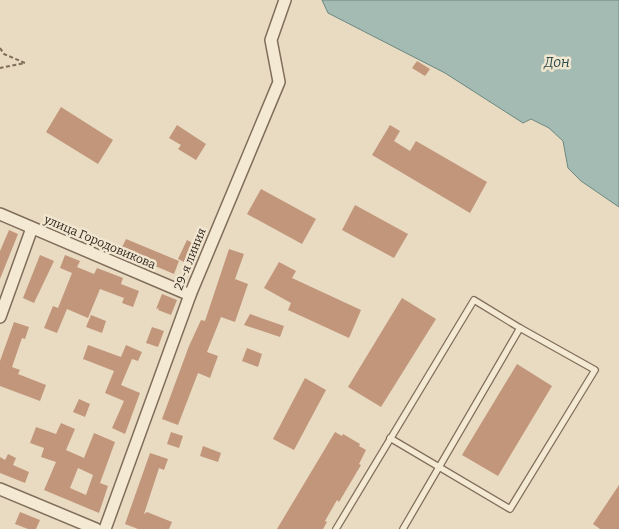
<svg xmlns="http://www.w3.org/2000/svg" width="619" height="529" font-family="Bitter,serif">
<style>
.water{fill:#a3bbb3;stroke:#6c8880}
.building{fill:#c2967b;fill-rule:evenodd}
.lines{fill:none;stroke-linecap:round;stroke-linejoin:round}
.service-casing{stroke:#806d5b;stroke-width:8}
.minor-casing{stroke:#806d5b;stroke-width:14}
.path{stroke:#806d5b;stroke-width:2;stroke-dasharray:4 2.5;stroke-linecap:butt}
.service{stroke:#f4e9d3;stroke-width:5.5}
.minor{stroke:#f4e9d3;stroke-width:11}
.labels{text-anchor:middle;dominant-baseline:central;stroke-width:5;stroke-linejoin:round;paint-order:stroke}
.street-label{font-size:12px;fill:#31261d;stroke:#f1e6d0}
.water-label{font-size:14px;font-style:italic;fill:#2e4f4c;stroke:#f1e6d0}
</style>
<rect width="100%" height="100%" fill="#e8dbc1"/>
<path class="water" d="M322,0H619V207L581,181L568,168L563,141L549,128L531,119L523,123L445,73L328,13Z"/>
<g class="building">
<path d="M417,61L430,69L425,76L412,68Z"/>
<path d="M61,107L113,140L98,164L46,132Z"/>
<path d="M177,125L206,144L196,160L178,149L181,145L169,138Z"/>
<path d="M390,125L400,131L394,141L410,151L416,141L487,182L470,213L372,155Z"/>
<path d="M261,189L316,219L302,244L247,214Z"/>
<path d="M355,205L408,234L394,258L342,230Z"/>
<path d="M9,230L18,234L0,279V251Z"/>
<path d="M126,239L179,261L174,274L120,251Z"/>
<path d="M187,240L198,246L194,254L198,256L194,267L178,259Z"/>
<path d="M229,249L244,254L235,279L248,284L235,322L221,317L207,352L218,356L210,378L198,373L178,425L162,419L189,346L201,320L205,321Z"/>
<path d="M40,255L54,261L34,303L23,298Z"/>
<path d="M65,255L80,261L77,267L94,274L97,268L123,278L121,284L139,291L133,307L122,303L124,298L100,289L88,318L67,309L57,333L44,328L53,306L58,308L72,273L60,268Z"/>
<path d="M279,262L296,271L292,278L361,310L349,338L288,310L291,303L264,288Z"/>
<path d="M162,294L177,300L171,315L158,310L159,308L156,309Z"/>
<path d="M402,298L436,319L381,407L348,387Z"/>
<path d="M250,314L284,326L280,337L244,325Z"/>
<path d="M91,315L106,321L102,333L86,327Z"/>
<path d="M14,322L29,327L25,339L22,338L12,367L20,370L18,374L46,385L40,401L0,386V361Z"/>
<path d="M152,327L164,331L158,347L146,343Z"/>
<path d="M88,345L121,357L126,345L142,352L138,361L132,359L121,385L140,393L125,434L112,428L124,401L105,393L114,371L83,359Z"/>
<path d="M247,348L262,354L258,367L242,361Z"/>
<path d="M517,364L552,386L498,476L462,455Z"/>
<path d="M305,378L326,390L294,450L273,439Z"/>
<path d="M79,399L90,404L85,417L73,412Z"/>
<path d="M61,423L75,429L66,450L84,458L94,433L115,442L100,483L108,486L99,513L44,490L56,462L41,457L44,448L30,443L36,427L56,434ZM78,468L93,475L86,495L70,488Z"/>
<path d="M171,432L183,436L179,448L167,444Z"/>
<path d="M335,432L342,436L343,434L360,444L359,446L366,450L359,464L361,465L339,502L337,500L325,521L327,522L323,529H277Z"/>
<path d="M203,446L221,453L218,462L200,456Z"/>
<path d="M150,453L168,459L164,470L159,468L144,514L147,512L172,522L169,529H138L125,524Z"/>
<path d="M8,454L16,458L13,465L29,472L25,483L0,473V457L5,460Z"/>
<path d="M619,485V529H600L593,524Z"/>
<path d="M20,512L40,520L36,529H28L15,524Z"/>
</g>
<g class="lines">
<g class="service-casing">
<g id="service">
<path d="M390,438L510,509L595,370L520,328"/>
<path d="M336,529L474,300L520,328L403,529"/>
</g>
</g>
<g class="minor-casing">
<g id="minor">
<path d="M0,214L190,295"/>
<path d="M0,317L32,228"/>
<path d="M0,489L96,529"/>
<path d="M105,529L190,295L279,82L271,40L285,0"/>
</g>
</g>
<path class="path" d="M0,48L4,54L25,63L0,68"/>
<use href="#service" class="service"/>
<use href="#minor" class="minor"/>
</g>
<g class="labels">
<g class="street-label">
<text transform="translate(100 242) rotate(23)">улица Городовикова</text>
<text transform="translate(190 259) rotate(-68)">29-я линия</text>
</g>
<g class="water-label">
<text x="557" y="62">Дон</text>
</g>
</g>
</svg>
